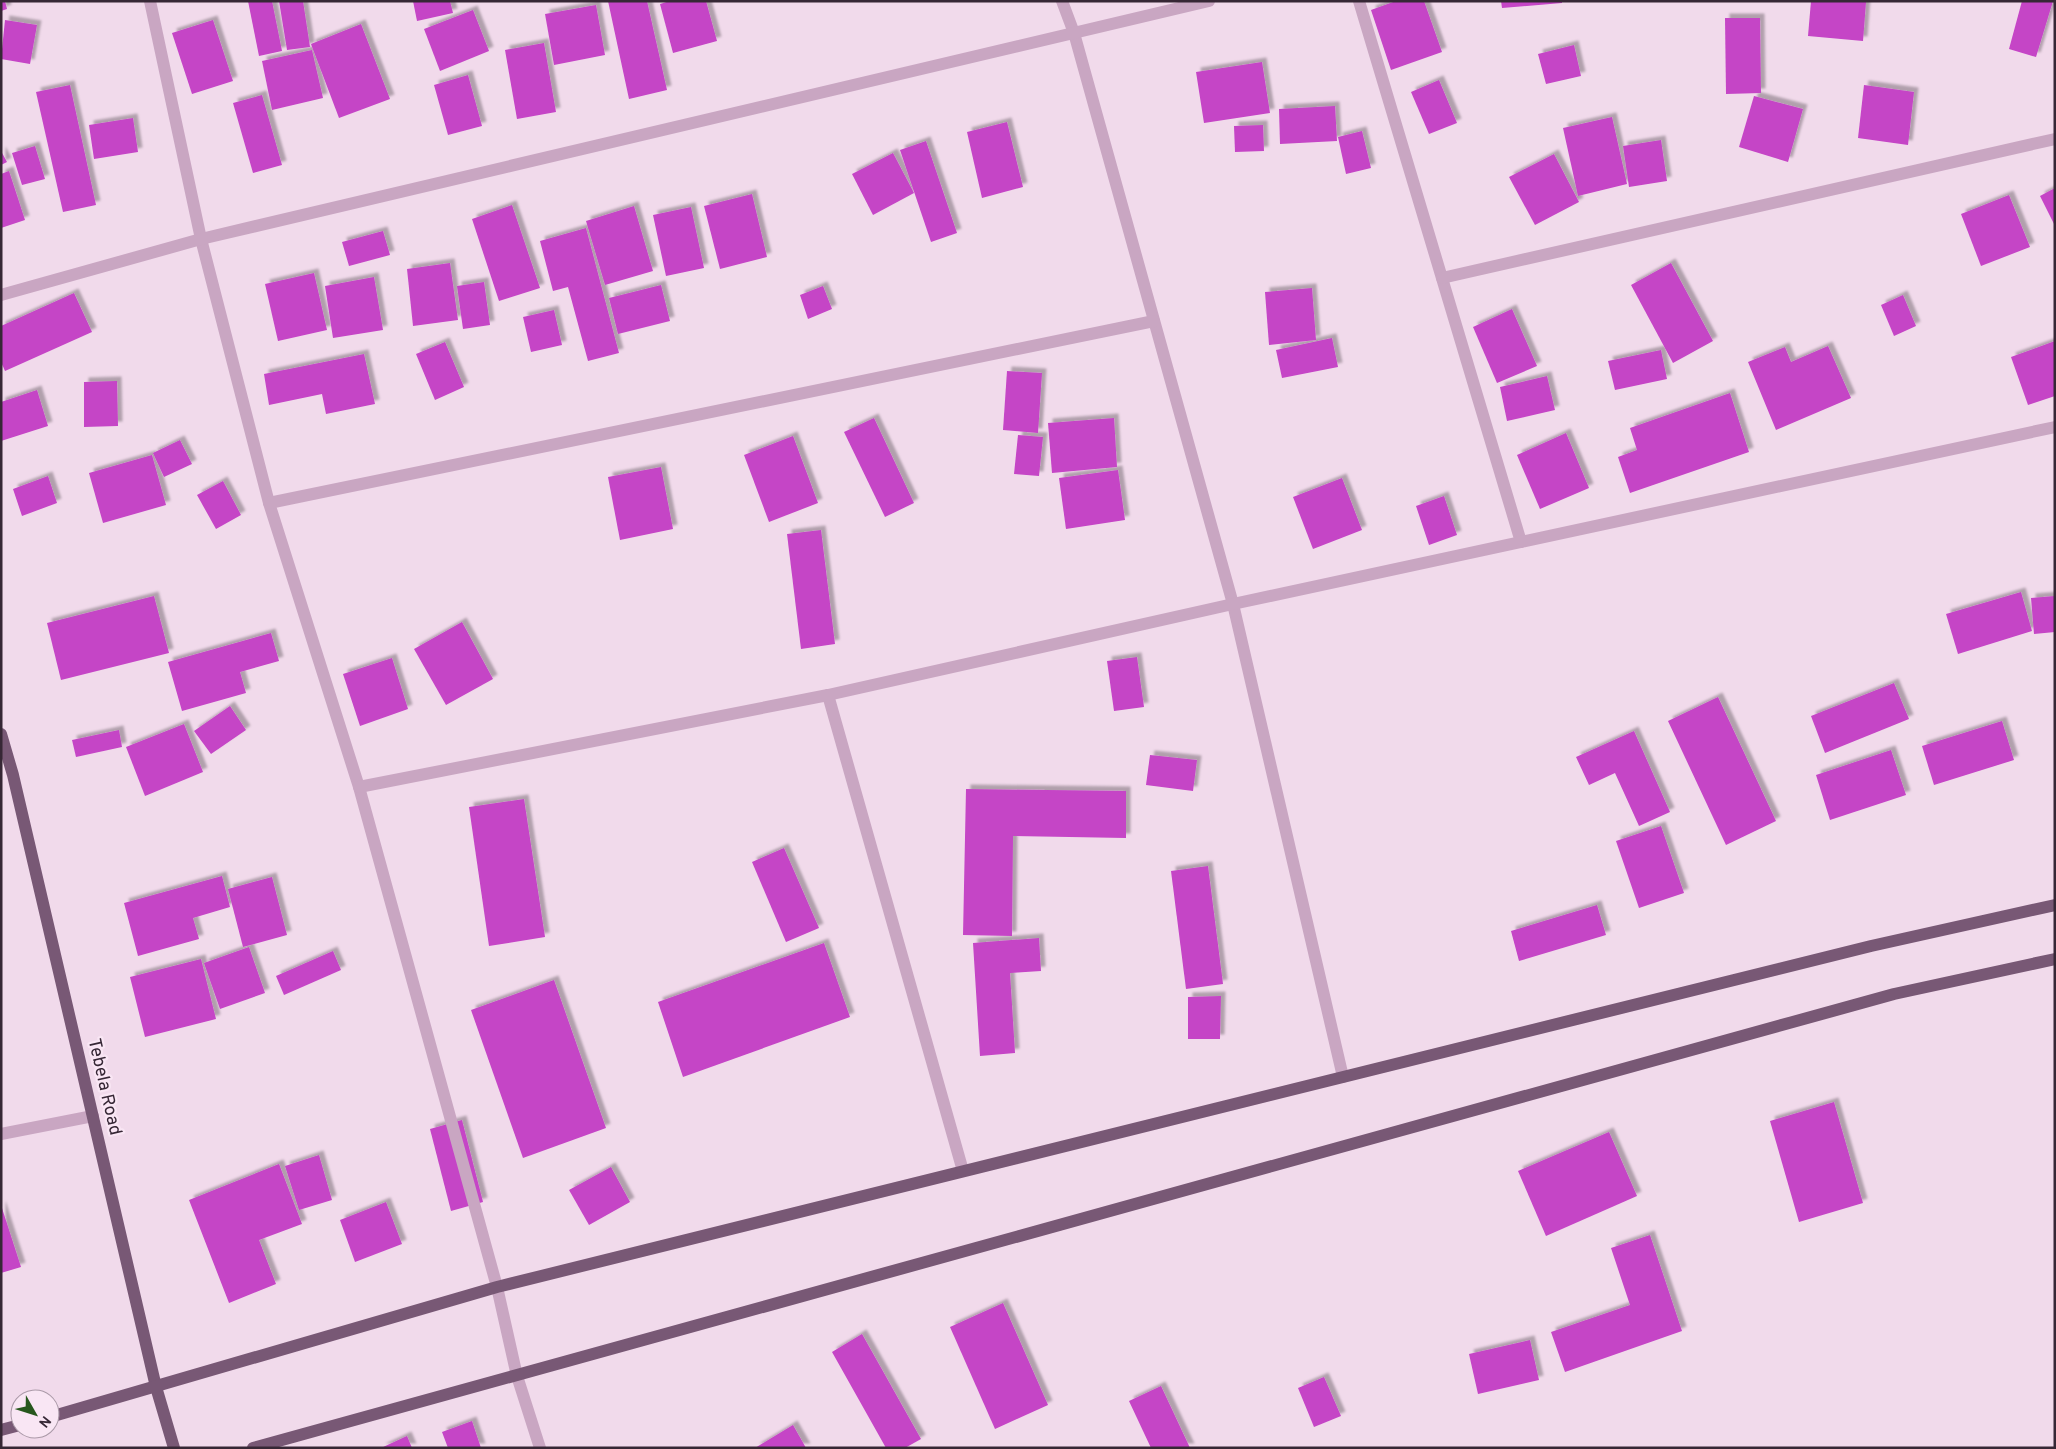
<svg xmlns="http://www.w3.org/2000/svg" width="2056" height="1449" font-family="Overpass,sans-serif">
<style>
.building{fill:#c544c6;filter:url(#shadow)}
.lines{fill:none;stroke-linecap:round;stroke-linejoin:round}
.minor{stroke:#c9a6c2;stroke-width:12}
.major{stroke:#785875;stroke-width:12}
.labels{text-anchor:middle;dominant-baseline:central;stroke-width:4.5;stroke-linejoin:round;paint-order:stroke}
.street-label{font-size:18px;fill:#362735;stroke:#f9e6f4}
</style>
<defs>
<filter id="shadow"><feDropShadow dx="4.5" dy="-4.5" stdDeviation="1" flood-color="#0004"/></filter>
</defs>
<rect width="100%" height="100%" fill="#f1daeb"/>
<g class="building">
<path d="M1,1H5L7,9L1,11Z"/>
<path d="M248,1H272L282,51L259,56Z"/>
<path d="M279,1H303L310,47L287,50Z"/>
<path d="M413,1H450L453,13L417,21Z"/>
<path d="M608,1H647L667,90L629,99Z"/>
<path d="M670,1H706L717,41L673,53L660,4Z"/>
<path d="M1396,1H1424L1442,52L1391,70L1371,10Z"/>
<path d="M1501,1H1562V3L1502,8Z"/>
<path d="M1811,1L1866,2L1863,41L1808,36Z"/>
<path d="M2022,1H2053L2036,57L2009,49Z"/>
<path d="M596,5L605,55L554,65L545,14Z"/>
<path d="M473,10L489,51L440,71L424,29Z"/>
<path d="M1725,18H1760L1761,93L1726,94Z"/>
<path d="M5,20L37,25L30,64L1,59Z"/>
<path d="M213,20L233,81L192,94L172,33Z"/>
<path d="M361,24L390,99L339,118L311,44Z"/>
<path d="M544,43L556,112L517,119L505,50Z"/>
<path d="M1574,45L1581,76L1546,84L1538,54Z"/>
<path d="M312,50L323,98L272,110L262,61Z"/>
<path d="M1262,62L1270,113L1204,123L1196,72Z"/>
<path d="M468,75L482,126L448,135L434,85Z"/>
<path d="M1439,80L1457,123L1429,134L1411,92Z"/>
<path d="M70,85L96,205L63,212L36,92Z"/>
<path d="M1864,85L1914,92L1908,145L1858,138Z"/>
<path d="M262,95L282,165L253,173L233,103Z"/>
<path d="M1754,96L1803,109L1788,162L1739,147Z"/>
<path d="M1335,106L1337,141L1280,144L1279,109Z"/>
<path d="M1612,117L1627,184L1578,196L1563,128Z"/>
<path d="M133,118L138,152L94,159L89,125Z"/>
<path d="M1007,122L1023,187L982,198L967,132Z"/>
<path d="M1263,125L1264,151L1235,152L1234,126Z"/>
<path d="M1362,131L1371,168L1346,174L1338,137Z"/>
<path d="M1661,140L1667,181L1629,187L1623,146Z"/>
<path d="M926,141L957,233L931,242L900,150Z"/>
<path d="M35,146L45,179L22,185L12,153Z"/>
<path d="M1,151L7,162L1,165Z"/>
<path d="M893,153L914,193L873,215L852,174Z"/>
<path d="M1554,154L1579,202L1535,225L1509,177Z"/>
<path d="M9,171L25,220L1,228V174Z"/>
<path d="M2055,188V226L2040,196Z"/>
<path d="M752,194L767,257L720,269L704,206Z"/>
<path d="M2009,195L2030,247L1981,266L1961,214Z"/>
<path d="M512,205L540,288L499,301L472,219Z"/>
<path d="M634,206L653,271L605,285L586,221Z"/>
<path d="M691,207L704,268L666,276L653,215Z"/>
<path d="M586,228L619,353L588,361L568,287L553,291L540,241Z"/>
<path d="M383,231L390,255L349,266L342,242Z"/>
<path d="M450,263L458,320L413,326L407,269Z"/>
<path d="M1671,263L1713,341L1673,363L1631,285Z"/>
<path d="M314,273L327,330L278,341L265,284Z"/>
<path d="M374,277L383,330L333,338L325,286Z"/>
<path d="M484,282L490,325L463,329L457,286Z"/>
<path d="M661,285L670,321L618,334L609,298Z"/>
<path d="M823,286L832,309L808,319L800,295Z"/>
<path d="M1312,288L1316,340L1269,345L1265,292Z"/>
<path d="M74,293L92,332L5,371L1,362V326Z"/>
<path d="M1903,295L1916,326L1894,336L1881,305Z"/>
<path d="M1512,309L1537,366L1497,383L1473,327Z"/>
<path d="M554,310L562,345L531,352L523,317Z"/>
<path d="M1332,338L1338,367L1282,378L1276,350Z"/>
<path d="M2055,341V396L2028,405L2011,357Z"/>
<path d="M445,342L464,387L435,400L416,354Z"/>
<path d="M1828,346L1851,398L1776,430L1748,362L1785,347L1791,362Z"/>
<path d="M1661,350L1667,379L1615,390L1608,361Z"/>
<path d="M364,354L375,404L326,414L322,394L269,405L264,374Z"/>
<path d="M1007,371L1042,373L1038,433L1003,430Z"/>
<path d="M1547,376L1555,410L1507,421L1500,387Z"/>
<path d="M117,381L118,426L84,427V382Z"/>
<path d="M37,390L48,426L1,441V402Z"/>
<path d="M1730,393L1749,452L1630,493L1618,457L1637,450L1630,428Z"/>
<path d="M874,418L914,503L885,517L844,432Z"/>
<path d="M1114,418L1117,467L1052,473L1048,423Z"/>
<path d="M1566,433L1589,488L1540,509L1517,455Z"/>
<path d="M1018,435L1043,437L1039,476L1014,474Z"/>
<path d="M793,436L818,503L769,522L744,455Z"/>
<path d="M180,440L192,464L164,477L153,453Z"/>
<path d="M152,455L166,505L103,523L89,473Z"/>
<path d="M661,467L673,529L620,540L608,477Z"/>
<path d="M1118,470L1125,520L1066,529L1059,478Z"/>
<path d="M48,476L57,503L22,516L13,489Z"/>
<path d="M1342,478L1362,530L1313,549L1293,497Z"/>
<path d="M223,481L241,515L216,529L197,495Z"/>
<path d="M1444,496L1457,535L1429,545L1416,506Z"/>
<path d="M821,530L835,644L801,649L787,534Z"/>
<path d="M2021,592L2032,631L1958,654L1946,614Z"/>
<path d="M154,596L169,653L61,680L47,623Z"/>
<path d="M2055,596V632L2034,634L2031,598Z"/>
<path d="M462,622L493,679L446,705L414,649Z"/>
<path d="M271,633L279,661L240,672L246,693L182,711L168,662Z"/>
<path d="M1137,657L1144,707L1114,711L1107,661Z"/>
<path d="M392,658L408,709L360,726L343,674Z"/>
<path d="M1894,683L1909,719L1825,753L1811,716Z"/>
<path d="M1718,697L1776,821L1726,845L1668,721Z"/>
<path d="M230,706L246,730L211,754L194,731Z"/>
<path d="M2002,721L2014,760L1934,785L1922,746Z"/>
<path d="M184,724L203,772L145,796L126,747Z"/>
<path d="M119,730L122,747L76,757L72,740Z"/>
<path d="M1634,731L1670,812L1639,826L1615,773L1589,785L1576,757Z"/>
<path d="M1891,750L1906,795L1830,820L1816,775Z"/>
<path d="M1150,755L1197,760L1193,791L1146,785Z"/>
<path d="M966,789L1126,791V838L1013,836L1012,936L963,935Z"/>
<path d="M524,799L545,937L489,946L469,807Z"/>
<path d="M1661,826L1684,893L1639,908L1616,841Z"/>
<path d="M784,848L819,928L786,942L752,862Z"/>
<path d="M1208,866L1223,984L1186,989L1171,871Z"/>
<path d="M222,876L230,907L193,918L199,939L138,956L124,903Z"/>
<path d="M272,877L287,935L243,947L228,889Z"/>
<path d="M1597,905L1606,935L1519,961L1511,931Z"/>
<path d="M1039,938L1041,971L1010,973L1015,1053L980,1056L973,943Z"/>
<path d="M824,943L850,1017L683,1077L658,1002Z"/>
<path d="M249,947L265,993L220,1009L204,963Z"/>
<path d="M333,951L341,970L284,995L276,976Z"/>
<path d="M201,959L216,1019L145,1037L130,977Z"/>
<path d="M554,980L606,1128L523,1158L471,1010Z"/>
<path d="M1221,996L1220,1039H1188V997Z"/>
<path d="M1834,1102L1863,1203L1799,1222L1770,1121Z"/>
<path d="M462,1120L483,1202L451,1211L430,1129Z"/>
<path d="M1609,1132L1637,1196L1546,1236L1518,1171Z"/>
<path d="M319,1155L332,1200L299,1210L285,1166Z"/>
<path d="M279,1164L302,1224L259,1240L276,1284L229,1303L189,1200Z"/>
<path d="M611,1167L630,1202L589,1225L569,1190Z"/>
<path d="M386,1202L402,1244L355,1262L340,1220Z"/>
<path d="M1,1205L21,1267L1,1273Z"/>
<path d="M1650,1235L1682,1331L1565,1372L1551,1332L1630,1305L1611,1248Z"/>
<path d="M1003,1303L1048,1405L995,1429L950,1327Z"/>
<path d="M862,1334L921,1439L905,1448H886L832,1352Z"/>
<path d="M1530,1340L1539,1380L1478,1394L1469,1354Z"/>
<path d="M1324,1377L1341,1416L1314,1427L1298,1388Z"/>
<path d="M1161,1386L1190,1448H1151L1129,1401Z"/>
<path d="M472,1421L481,1448H448L442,1432Z"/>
<path d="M793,1425L806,1448H755Z"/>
<path d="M407,1436L412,1448H381Z"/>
</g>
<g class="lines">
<g class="minor">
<path d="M150,1L201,239L269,503L359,787L497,1287L517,1376L540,1448"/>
<path d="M1062,1L1074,33L1233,604L1343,1077"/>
<path d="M1359,1L1521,542"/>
<path d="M1442,278L2055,139"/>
<path d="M1,295L201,239L1209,1"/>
<path d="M269,503L1154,321"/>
<path d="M828,695L963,1171"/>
<path d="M359,787L828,695L1233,604L2055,427"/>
<path d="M1,1134L93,1116"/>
</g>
<g class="major">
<path d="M1,734L13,775L156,1387L174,1448"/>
<path d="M50,1417L497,1287L1871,946L2055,905"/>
<path d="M1,1430L20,1425"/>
<path d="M253,1448L1894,994L2055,959"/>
</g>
</g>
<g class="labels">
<g class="street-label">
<text transform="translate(104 1087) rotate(77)">Tebela Road</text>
</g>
</g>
<rect width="2056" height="1449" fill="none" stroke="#362735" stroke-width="5"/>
<g transform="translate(35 1414) rotate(129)"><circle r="24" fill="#f9e6f4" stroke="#ab9aa8"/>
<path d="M0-4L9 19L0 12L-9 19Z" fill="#27571d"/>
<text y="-8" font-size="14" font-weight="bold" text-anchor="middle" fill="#362735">N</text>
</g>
</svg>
